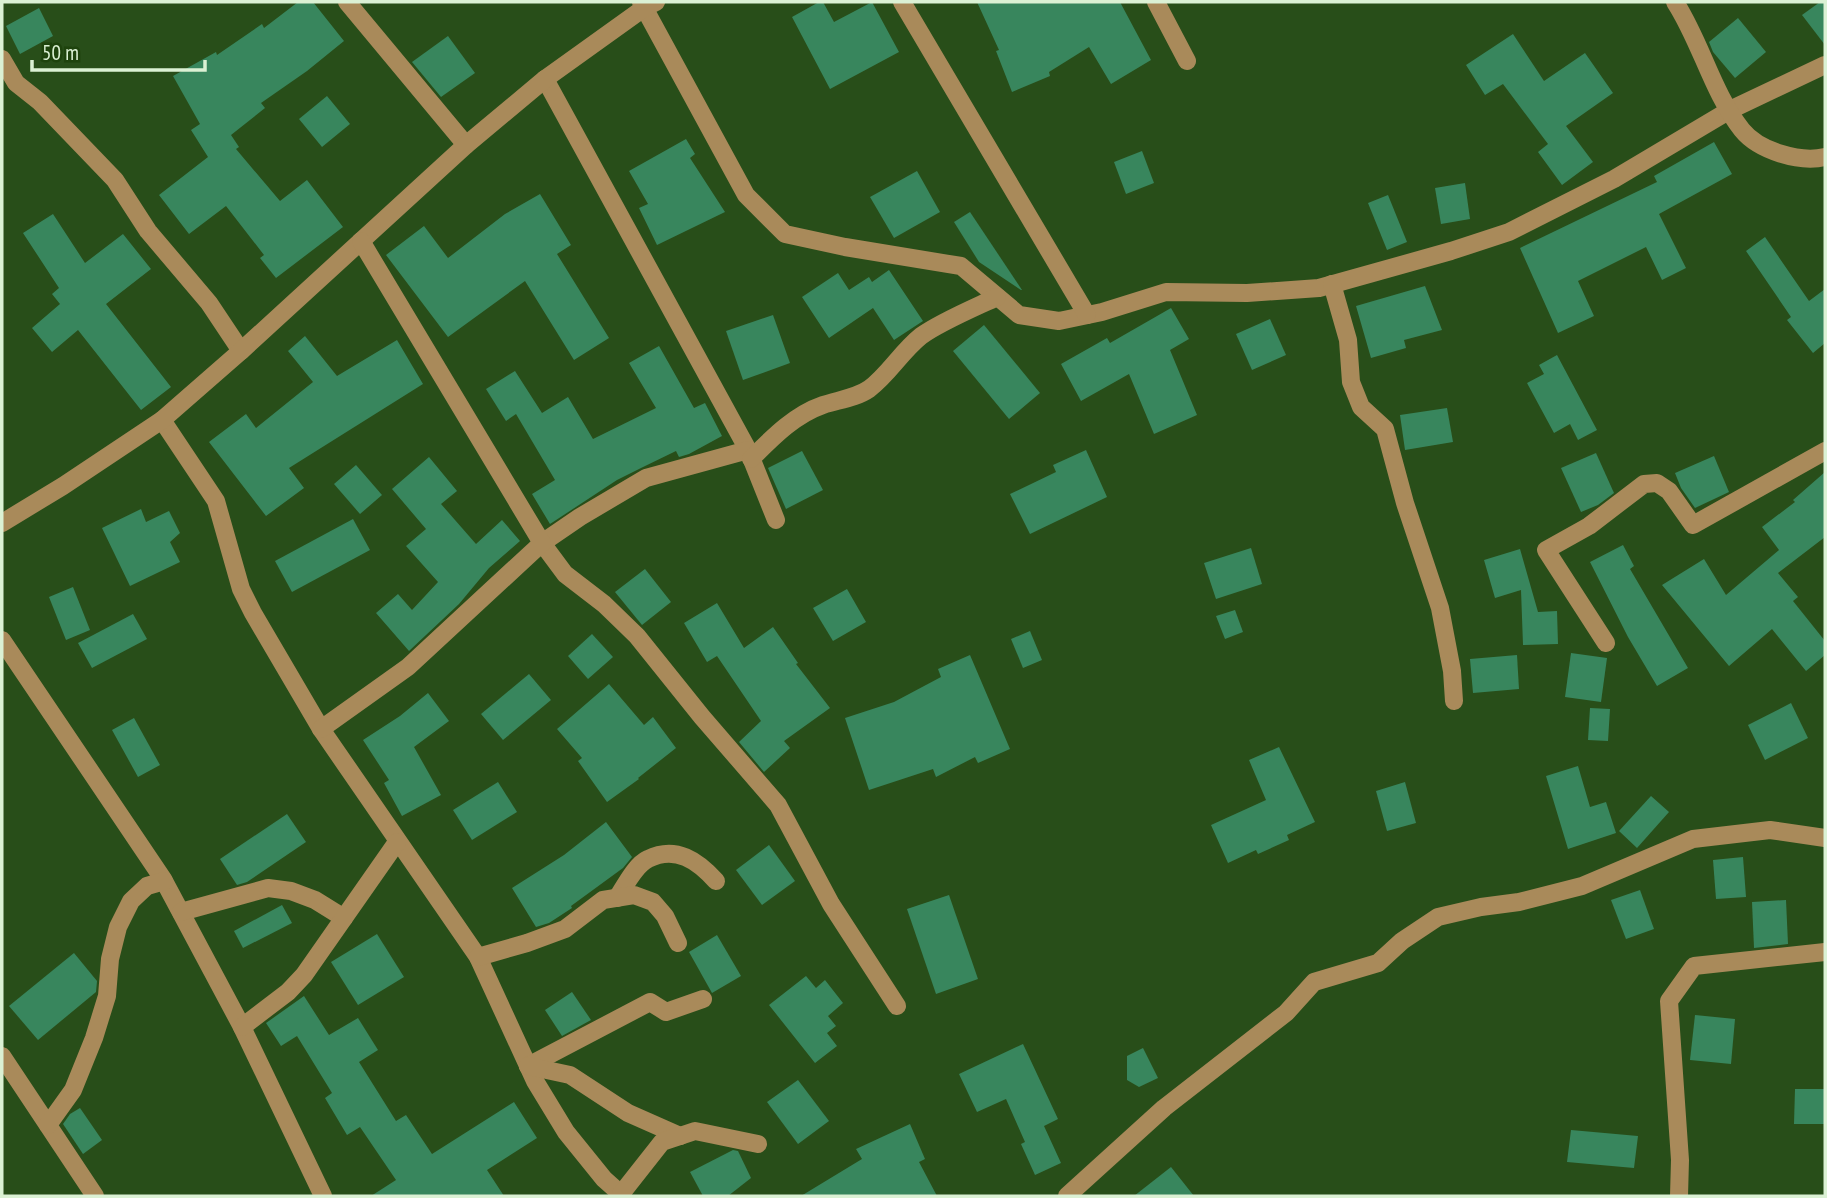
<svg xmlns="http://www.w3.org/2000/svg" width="1827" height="1198" font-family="'PT Sans Narrow',sans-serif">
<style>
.building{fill:#38865d}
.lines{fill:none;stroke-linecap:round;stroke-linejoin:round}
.minor{stroke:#a98a5a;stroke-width:18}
</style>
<rect width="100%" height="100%" fill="#284e19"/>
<g class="building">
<path d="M298,2H313L344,41L307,71L261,103L265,108L231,135L239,147L236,149L280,201L307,180L343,227L276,278L260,258L264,255L226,206L189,234L159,195L208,157L191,130L200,124L173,76L216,52L217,55L262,24L264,28Z"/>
<path d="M819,2H823L834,22L872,2L899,52L830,89L792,17Z"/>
<path d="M977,2H1120L1151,60L1111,84L1089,47L1049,72L1050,76L1012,92L996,51L999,50Z"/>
<path d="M1820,2H1825V45L1802,15Z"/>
<path d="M39,8L53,36L20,54L6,26Z"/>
<path d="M1738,18L1766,52L1735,78L1713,52L1709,42Z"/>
<path d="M1513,34L1544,81L1585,53L1613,93L1566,126L1593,162L1562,185L1538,152L1548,144L1503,84L1485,95L1466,65Z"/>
<path d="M448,36L475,73L441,97L412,62Z"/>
<path d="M327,96L350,124L322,147L299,119Z"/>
<path d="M686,139L695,154L690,158L725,212L657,245L639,208L648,204L629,171Z"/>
<path d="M1714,142L1732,174L1659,214L1686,268L1662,280L1646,247L1578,281L1594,316L1558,333L1520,248L1657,182L1654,176Z"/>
<path d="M1142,151L1154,183L1126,194L1114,162Z"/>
<path d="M917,171L940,212L894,238L870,197Z"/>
<path d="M1465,183L1470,219L1441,224L1435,188Z"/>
<path d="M540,194L571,245L557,254L609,338L574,360L525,281L448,337L386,255L424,226L448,258L505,214Z"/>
<path d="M1388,195L1407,242L1387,250L1368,203Z"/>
<path d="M970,212L1022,290H1021L979,262L954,222Z"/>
<path d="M53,214L85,263L123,234L151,269L106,304L171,387L141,410L78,330L52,352L32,328L60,304L52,294L59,288L23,233Z"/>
<path d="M1765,237L1809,301L1825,289V343L1813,353L1787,320L1791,317L1746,251Z"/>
<path d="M889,270L923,321L894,340L873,308L829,338L802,297L838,273L849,290L869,277L872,282Z"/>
<path d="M1425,286L1442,330L1404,340L1406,348L1371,358L1356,306Z"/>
<path d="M1171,308L1189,339L1170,350L1197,415L1154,434L1129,374L1081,401L1061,364L1107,338L1110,343Z"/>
<path d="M773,315L790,363L743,380L726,331Z"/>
<path d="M1270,319L1286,355L1252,370L1236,334Z"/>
<path d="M984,325L1040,393L1009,419L953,351Z"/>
<path d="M305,336L337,376L397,340L423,384L289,468L304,488L266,516L209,442L246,414L256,428L313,382L288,351Z"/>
<path d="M659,346L694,408L705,403L722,436L689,454L679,457L676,451L641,468L617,480L550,524L532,494L555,480L516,414L506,421L486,389L515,371L542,413L568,397L593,439L656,408L629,363Z"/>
<path d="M1557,355L1597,430L1578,440L1570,424L1554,433L1527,383L1544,374L1539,365Z"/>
<path d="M1447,408L1453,442L1405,450L1400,415Z"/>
<path d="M1086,450L1107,497L1030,534L1010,494L1056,472L1053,465Z"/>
<path d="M802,451L823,490L786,509L768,468Z"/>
<path d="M1596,453L1614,493L1598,505L1581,512L1561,468Z"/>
<path d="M1714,456L1729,492L1695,508L1681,488L1675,473Z"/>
<path d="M429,457L457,491L441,504L476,544L502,520L520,541L489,568L459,604L409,651L376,613L398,594L412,610L438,582L406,546L426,529L392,489Z"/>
<path d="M356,465L382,495L360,514L334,484Z"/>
<path d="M1825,472V537L1778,573L1798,597L1793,601L1825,641V655L1806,671L1772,629L1729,666L1662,585L1704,559L1726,595L1779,550L1762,527L1795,502L1793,500Z"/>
<path d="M141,509L146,522L169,511L180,533L170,542L180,562L130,586L102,528Z"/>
<path d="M353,519L370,550L292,592L275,561Z"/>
<path d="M1623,545L1634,566L1630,569L1688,668L1657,686L1628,637L1590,562Z"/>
<path d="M1251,548L1262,584L1216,599L1204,563Z"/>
<path d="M1520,549L1538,612L1557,611L1558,644L1523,645L1521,590L1495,598L1484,560Z"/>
<path d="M645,569L671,602L642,625L615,592Z"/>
<path d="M73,587L90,630L66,640L49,597Z"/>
<path d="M847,589L866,622L833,641L813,608Z"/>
<path d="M717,603L744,648L773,627L798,663L796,664L830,708L784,741L790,748L764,772L739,742L761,721L717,656L707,662L684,623Z"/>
<path d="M1235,610L1243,632L1225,639L1216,616Z"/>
<path d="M133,614L147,639L92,668L78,643Z"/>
<path d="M1030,631L1042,660L1023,668L1011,639Z"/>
<path d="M592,634L613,657L588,679L568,656Z"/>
<path d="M1571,653L1607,658L1601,702L1565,697Z"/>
<path d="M970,655L1010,749L978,763L975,757L936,777L933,769L869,790L845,718L894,702L941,677L938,669Z"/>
<path d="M1517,655L1519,689L1473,693L1470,659Z"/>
<path d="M529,674L551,700L503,740L481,714Z"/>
<path d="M609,684L644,725L653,717L676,748L638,778L639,779L607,802L578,761L582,758L557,729Z"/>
<path d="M428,693L449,721L414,747L441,795L402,816L384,783L389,780L363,740L400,716Z"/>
<path d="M1791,703L1808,738L1765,760L1748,725Z"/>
<path d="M1590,708L1610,709L1608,741L1588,740Z"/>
<path d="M134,718L160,765L138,777L112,730Z"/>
<path d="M1279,747L1315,822L1287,835L1289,840L1258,854L1256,850L1228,863L1211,825L1266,800L1249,760Z"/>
<path d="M1578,766L1590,807L1606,802L1616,833L1568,849L1546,776Z"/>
<path d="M498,782L517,812L472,840L453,810Z"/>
<path d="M1405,782L1416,823L1387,831L1376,791Z"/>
<path d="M1651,796L1669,812L1637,848L1619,831Z"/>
<path d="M287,814L306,842L247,882L237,885L220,859Z"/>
<path d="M606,822L632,857L623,868L571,906L572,908L549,923L536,927L512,888L564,855Z"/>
<path d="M769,845L795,881L762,905L736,870Z"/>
<path d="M1743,857L1746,897L1716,899L1713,860Z"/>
<path d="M1640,890L1654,929L1626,939L1611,900Z"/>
<path d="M949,895L978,979L936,994L907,909Z"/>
<path d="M1786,900L1788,944L1754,948L1752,902Z"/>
<path d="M282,905L292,923L243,948L234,931Z"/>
<path d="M377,934L404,977L358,1005L331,962Z"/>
<path d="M717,935L741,976L712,993L689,952Z"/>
<path d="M74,953L97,981L96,992L38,1040L9,1006Z"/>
<path d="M806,976L816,988L825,980L843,1003L828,1016L836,1026L827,1033L837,1046L815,1063L769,1005Z"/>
<path d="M572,992L591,1020L562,1036L545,1010Z"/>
<path d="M304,996L329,1035L358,1018L378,1050L359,1062L396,1121L406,1115L432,1154L514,1102L537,1138L487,1170L504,1196H371L396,1180L360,1127L347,1135L325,1098L332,1093L297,1036L281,1046L266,1023Z"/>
<path d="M1695,1015L1735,1019L1731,1064L1690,1060Z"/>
<path d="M1023,1044L1058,1119L1044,1126L1061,1163L1035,1175L1021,1144L1025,1142L1006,1099L977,1112L959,1074Z"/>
<path d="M1143,1048L1158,1078L1139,1087L1127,1080V1056Z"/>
<path d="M798,1080L829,1121L798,1144L767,1102Z"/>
<path d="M1795,1089H1825V1124H1794Z"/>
<path d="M80,1108L102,1140L83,1154L63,1124L70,1114Z"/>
<path d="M910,1124L925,1159L919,1162L937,1196H801L862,1159L856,1149Z"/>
<path d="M1571,1130L1638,1136L1634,1168L1567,1162Z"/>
<path d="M733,1150L738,1151L751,1178L728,1196H703L690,1172Z"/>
<path d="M1171,1167L1194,1196H1134Z"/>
</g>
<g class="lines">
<g class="minor">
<path d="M347,2L466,145"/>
<path d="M641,2L746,195L785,234L845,247L961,266L1019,315L1059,321L1102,312L1166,292L1247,293L1319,288L1451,251L1509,232L1614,179L1730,110L1825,65"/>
<path d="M902,2L1087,315"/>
<path d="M1156,2L1187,61"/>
<path d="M1675,2C1701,42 1712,92 1742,130C1759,151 1800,163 1825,157"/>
<path d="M2,59L16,83L40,102L115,180L148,231L209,303L241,351"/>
<path d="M545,79L748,450L776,520"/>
<path d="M1332,284L1348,340L1351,382L1361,407L1385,429L1405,503L1440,608L1452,671L1454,701"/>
<path d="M162,420L216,501L241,589L253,613L321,729L478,957L535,1081L566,1132L604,1179L623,1196"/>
<path d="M748,450L646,478L580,517L542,543L565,574L604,604L637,636L702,717L778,805L831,904L897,1006"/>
<path d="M751,459C772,438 794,415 823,405C838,400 856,398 869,389C889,374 901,352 921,336C940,322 976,307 997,297"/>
<path d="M2,523L63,486L162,420L241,351L466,145L545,79L644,8L656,2"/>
<path d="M2,640L163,879L242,1027L323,1196"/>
<path d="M1606,643L1546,550L1589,526L1644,484L1657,483L1669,491L1693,525L1825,451"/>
<path d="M321,729L408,667L542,543L361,241"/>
<path d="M617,898C625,886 635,865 648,859C676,845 698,861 716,881"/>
<path d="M181,912L268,888L291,891L315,900L344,918"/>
<path d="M478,957L527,943L565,929L603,900L634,895L653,902L665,916L678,943"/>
<path d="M242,1027L288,992L304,975L397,842"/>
<path d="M2,1056L95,1196"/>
<path d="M528,1066L650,1002L666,1012L703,999"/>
<path d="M528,1066L570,1075L628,1113L680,1136"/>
<path d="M48,1125L73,1090L94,1038L107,996L110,959L118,927L131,901L147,886L164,881"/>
<path d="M621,1194L662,1142L695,1131L758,1144"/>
<path d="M1067,1196L1164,1108L1286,1013L1314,982L1378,963L1402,941L1438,917L1481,907L1519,902L1582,886L1693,839L1770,830L1825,838"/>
<path d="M1679,1196L1680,1160L1669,1001L1694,966L1825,952"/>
</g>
</g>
<rect width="1827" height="1198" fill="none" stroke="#dbf1d4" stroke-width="7"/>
<path d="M32 60v10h173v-10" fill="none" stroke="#dbf1d4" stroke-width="3.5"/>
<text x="42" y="60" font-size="21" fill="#dbf1d4" stroke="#1e430d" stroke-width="5" paint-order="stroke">50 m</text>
</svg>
